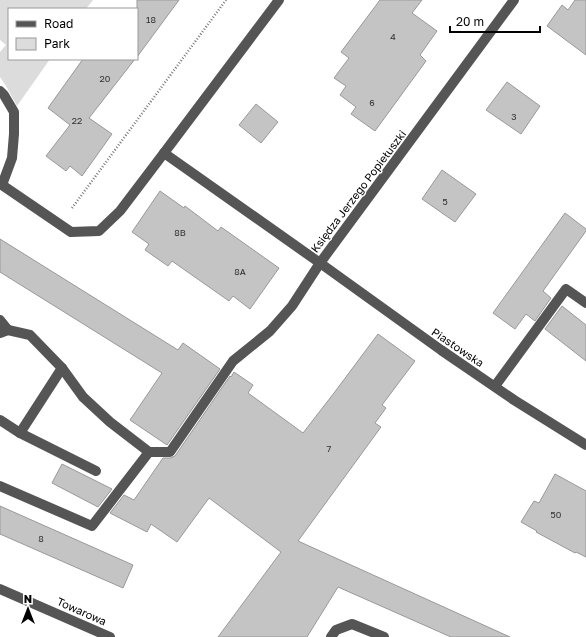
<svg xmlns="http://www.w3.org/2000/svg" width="586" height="637" font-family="'Golos Text',sans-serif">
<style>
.green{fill:#dcdcdc}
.building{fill:#c4c4c4;stroke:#999}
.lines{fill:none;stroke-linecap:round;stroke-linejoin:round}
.path{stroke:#777;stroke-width:2.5;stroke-dasharray:1 2;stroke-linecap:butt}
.minor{stroke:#555;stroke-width:10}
.labels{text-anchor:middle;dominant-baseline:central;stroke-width:3;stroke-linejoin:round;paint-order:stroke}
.number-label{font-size:9px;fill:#313131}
.street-label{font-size:11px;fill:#000;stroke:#fff}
</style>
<rect width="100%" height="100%" fill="#fff"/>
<path class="green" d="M0,0H93L86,9H9V59H50L17,106L6,86L0,77V52L6,45L0,40Z"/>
<g class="building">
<path d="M137,0H179L137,57Z"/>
<path d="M380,0H422L412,13L437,31L420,55L426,61L375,131L351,114L356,107L340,95L346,86L334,78L349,58L341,52Z"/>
<path d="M575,0H586V55L547,26L562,5L568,10Z"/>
<path d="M83,59H135L89,118L112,134L82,176L70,166L66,171L46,156L70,125L48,108Z"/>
<path d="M507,82L540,106L521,134L486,110Z"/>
<path d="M256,104L278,122L261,143L239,125Z"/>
<path d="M442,170L476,194L455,222L422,199Z"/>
<path d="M160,191L184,208L185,206L218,231L221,227L279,268L250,309L233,296L229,301L172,261L168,266L145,250L149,244L132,232Z"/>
<path d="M565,213L586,229V231L543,291L551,298L535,321L526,314L515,329L493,313Z"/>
<path d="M0,239L178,350L183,343L220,369L167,445L130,420L162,373L0,272Z"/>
<path d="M562,306L586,325V361L545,329Z"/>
<path d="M378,334L415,361L382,405L386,408L375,423L381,427L298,541L510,637H451L338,587L307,637H218L281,552L209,498L177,542L151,524L147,532L110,513L124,495L134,500L163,458H170L175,456L230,376L231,377L234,372L253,385L248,393L303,433L334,393Z"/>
<path d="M62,464L112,489L98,507L52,483Z"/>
<path d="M555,474L586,491V557L576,552L575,553L536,532L537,531L521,522L534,501L539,503Z"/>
<path d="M0,506L133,565L123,588L0,534Z"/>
</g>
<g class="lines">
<path class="path" d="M72,208L226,0"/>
<g class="minor">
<path d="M279,0L164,153L320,263L441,350L514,400L586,445"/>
<path d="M0,91L4,95L14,112V134L12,158L2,185L71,232L99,231L120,211L164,153"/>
<path d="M0,320L8,330"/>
<path d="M0,333L8,330L30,335L62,368L83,397L110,422L149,452H170L233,361L270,331L292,306L320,263L514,0"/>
<path d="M495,386L566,289L586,303"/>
<path d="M0,420L20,433L96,471"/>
<path d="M20,433L62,368"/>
<path d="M0,486L92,526L149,452"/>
<path d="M0,589L110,637"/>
<path d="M331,637L336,630L352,624L384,637"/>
</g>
</g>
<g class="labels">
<g class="number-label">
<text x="151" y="19">18</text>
<text x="393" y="36">4</text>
<text x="105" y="78">20</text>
<text x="372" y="102">6</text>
<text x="514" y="116">3</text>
<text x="77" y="120">22</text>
<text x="445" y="201">5</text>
<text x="180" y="232">8B</text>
<text x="240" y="271">8A</text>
<text x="329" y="448">7</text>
<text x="556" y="514">50</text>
<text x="41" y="538">8</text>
</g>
<g class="street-label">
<text transform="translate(358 191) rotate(-53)">Księdza Jerzego Popiełuszki</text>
<text transform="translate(458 347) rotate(34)">Piastowska</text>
<text transform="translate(82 611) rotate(24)">Towarowa</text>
</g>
</g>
<rect x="8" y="8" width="130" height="52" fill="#ffffff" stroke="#999999"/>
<rect x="16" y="21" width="20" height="6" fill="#555555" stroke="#999999"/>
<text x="44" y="28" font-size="12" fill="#000000">Road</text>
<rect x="16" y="38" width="20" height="12" fill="#dcdcdc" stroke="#999999"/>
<text x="44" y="48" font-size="12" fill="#000000">Park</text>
<g transform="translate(28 609)" stroke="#ffffff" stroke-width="3" paint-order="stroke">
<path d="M0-3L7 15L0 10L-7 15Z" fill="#000000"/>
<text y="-6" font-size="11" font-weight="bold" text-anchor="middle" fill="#000000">N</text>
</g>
<path d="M450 26v6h90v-6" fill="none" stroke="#000000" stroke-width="2"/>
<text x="456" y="26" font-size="12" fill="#000000" stroke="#ffffff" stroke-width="3" paint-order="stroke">20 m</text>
</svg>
